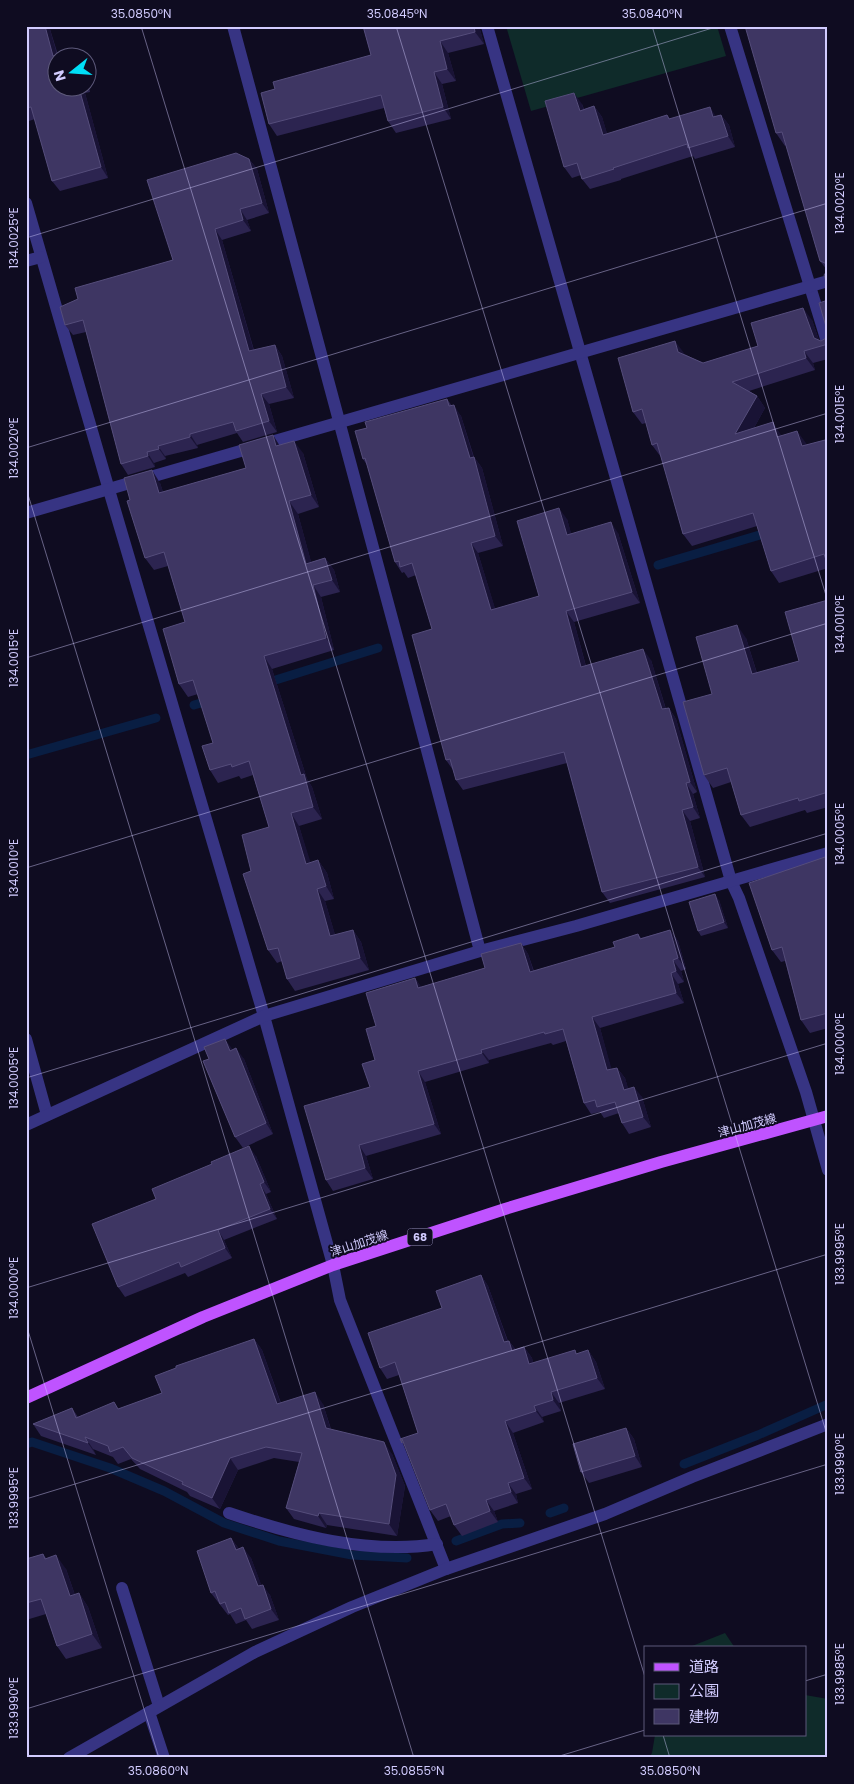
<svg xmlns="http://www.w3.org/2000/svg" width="854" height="1784" font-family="Poppins,'Noto Sans JP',sans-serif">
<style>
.green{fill:#0f2b2a}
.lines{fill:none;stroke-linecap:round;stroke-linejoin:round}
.stream{stroke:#091e43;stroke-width:9}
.minor{stroke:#373483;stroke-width:12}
.primary{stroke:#bf53ff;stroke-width:12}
.wall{fill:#2c2450}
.shaded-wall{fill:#191335}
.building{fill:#3e3663;stroke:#554d7b}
.ticks{fill:none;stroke:#d2ccff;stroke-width:1;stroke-opacity:0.45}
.labels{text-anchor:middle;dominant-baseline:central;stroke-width:4;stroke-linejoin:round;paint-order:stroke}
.shield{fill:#0f0c21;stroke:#9892bc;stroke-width:1}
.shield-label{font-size:11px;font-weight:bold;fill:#d2ccff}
.street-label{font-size:12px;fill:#d2ccff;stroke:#0f0c21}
.neatline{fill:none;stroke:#d2ccff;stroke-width:2}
.ticks-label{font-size:12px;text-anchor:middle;fill:#d2ccff}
</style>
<rect width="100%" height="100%" fill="#0f0c21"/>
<g class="green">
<path d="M506,26H717L726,56L531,111Z"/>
<path d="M725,1633L735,1648H687Z"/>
<path d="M805,1695L828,1699V1758H649L652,1753L655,1735H805Z"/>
</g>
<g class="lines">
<g class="stream">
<path d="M658,565L770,532"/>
<path d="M266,683L378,648"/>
<path d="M194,705L211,700"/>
<path d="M26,755L156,718"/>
<path d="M26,1444L32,1442L110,1468L164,1491L224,1523L279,1541L352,1555L407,1558"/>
<path d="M684,1464L758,1435L828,1404"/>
<path d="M550,1513L564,1508"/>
<path d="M456,1541L502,1524L520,1523"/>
</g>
<g class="minor">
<path d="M233,26L404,663L480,951"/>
<path d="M487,26L731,881L739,898L806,1092L828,1170"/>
<path d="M730,26L828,345"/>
<path d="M26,203L109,490L264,1016L333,1265L340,1300L446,1569"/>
<path d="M26,261L41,257"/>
<path d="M26,513L828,281"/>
<path d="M26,1039L47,1115"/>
<path d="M26,1125L264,1016L480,951L576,926L828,853"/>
<path d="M229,1513C294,1535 368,1555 437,1544"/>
<path d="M122,1588L159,1706"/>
<path d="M149,1712L164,1758"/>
<path d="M69,1758L255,1652L352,1607L446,1569L605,1514L692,1477L828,1424"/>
</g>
<path class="primary" d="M26,1398L203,1317L333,1265L505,1209L661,1162L828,1116"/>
</g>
<g class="wall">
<path d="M26,26H49L58,55V88H88V83L90,92L85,93L108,178L60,191L52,181L35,119L26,122Z"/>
<path d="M363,26H479L484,44L448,53L456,81L442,84L451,119L396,133L388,121L384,108L277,136L269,124L275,89L371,55Z"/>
<path d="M828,26L827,270L820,261L786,145L785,146L776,133Z"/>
<path d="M582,104L584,109L594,106L602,117L607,134L667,115L670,119L716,116L721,115L729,125L735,147L695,159L693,156L621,179V180L590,189L582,179L581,175L572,178L564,167Z"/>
<path d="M249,159L257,169L269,213L247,220L251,231L222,240L254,350L275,345L282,356L294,398L269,404L277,432L243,442L237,433L197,445L198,448L165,456L166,459L154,463L155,467L128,475L121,464L86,332L73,335L65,325L173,260Z"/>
<path d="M828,300V359L813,363L815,370L749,391L757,396L765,408L754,428L781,435L782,436L797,431L806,445L825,440L828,444V568L779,583L771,571L757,526L692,546L683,534L661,457L652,445L646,423L642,424L633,412L684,353V354L703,363L758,346L812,320L819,340L821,341L826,338L827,330Z"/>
<path d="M447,399L452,406L461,416L474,457L482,468L503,546L478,553L495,609L539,596L567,519L571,534L618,533L640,603L574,622L586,666L651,660L666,709L669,708L676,719L697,792L693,794L700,818L690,821L705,877L610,903L602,892L567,763L463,790L456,780L453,770L446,760L432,629L416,575L408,578L404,572L402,573L395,562L367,465L363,459L367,428Z"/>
<path d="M273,435L279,445L303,453L319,507L298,514L311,562L325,558L334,570L340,592L321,597L334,650L272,669L307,779L312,787L322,819L299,826L310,863L318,860L327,873L334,899L325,901L335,935L353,930L361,942L369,970L295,991L287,979L282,961L277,963L268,950L251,871L269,827L253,775L241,779L239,776L218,783L210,770L213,743L198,694L188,697L179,684L185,622L168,566L154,570L145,558L130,500L160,483L163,492L246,468Z"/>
<path d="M828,600V807L807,813L805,810L750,827L741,815L731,782L713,788L704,775L712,694L746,638L757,673L799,661Z"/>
<path d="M828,856V1028L810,1033L801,1020L785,961L781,962L772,950Z"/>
<path d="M719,900L728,928L701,936L698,931Z"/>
<path d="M670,930L678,941L686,969L681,971L684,982L678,984L684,1003L600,1028L611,1069L617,1068L625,1078L628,1089L642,1097L651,1127L629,1134L622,1123L619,1113L604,1118L600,1112L591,1114L584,1103L566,1041L553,1045L551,1043L489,1060V1063L425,1082L441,1134L366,1156L373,1179L333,1191L326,1180L370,1087L375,1060L376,1026L415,978L421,987L485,968L521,943L528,954L534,971L615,947L638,934L641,938Z"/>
<path d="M233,1050L244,1059L273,1134L243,1148L235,1137Z"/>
<path d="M256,1156L271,1192L266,1194L277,1219L224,1240L232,1258L188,1277L185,1273L125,1297L118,1287L156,1199Z"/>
<path d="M481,1275L488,1286L508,1341H509L516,1350L524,1347L532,1358L533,1363L575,1350L577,1354L588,1350L596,1362L605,1389L559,1403L561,1411L542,1417L544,1422L513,1433L532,1489L516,1494L518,1503L494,1511L498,1522L462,1536L454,1525L451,1516L438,1521L430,1510L418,1433L399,1375L387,1379L380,1368L442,1308Z"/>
<path d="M254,1339L262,1350L281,1403L323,1404L331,1429L392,1454L405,1486L397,1536L327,1525L326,1528L294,1519L286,1508L299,1462L274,1458L238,1470L220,1509L190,1496L187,1492L140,1469L131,1459L118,1464L113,1457L93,1449L96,1455L41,1436L33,1424L72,1408L78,1417L119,1409L162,1393Z"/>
<path d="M626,1428L634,1439L642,1467L589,1483L581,1472Z"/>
<path d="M231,1538L239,1549L251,1558L261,1585L270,1595L279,1620L252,1629L246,1620L236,1624L230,1614L228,1615L211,1593Z"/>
<path d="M43,1554L46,1558L66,1569L75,1595L79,1593L88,1607L102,1648L66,1659L57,1646L46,1614L26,1620V1559Z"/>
</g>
<g class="shaded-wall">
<path d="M45,26H49L58,58L53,56Z"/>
<path d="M474,26H479L484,44L475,32Z"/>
<path d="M440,41L448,53L456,81L447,69Z"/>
<path d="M434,72L442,84L451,119L443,107Z"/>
<path d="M79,88H81L85,93L108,178L101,167Z"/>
<path d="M574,93L582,104L587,121L580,111Z"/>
<path d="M594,106L602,117L611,146L603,135Z"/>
<path d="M710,107L717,118L713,117Z"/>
<path d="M721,115L729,125L735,147L728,136Z"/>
<path d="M249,159L257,169L269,213L262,203Z"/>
<path d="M240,209L247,220L251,231L243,220Z"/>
<path d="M215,229L222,240L257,362L249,351Z"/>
<path d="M803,308L812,320L821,346L814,338Z"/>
<path d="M675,341L684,353L687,364L678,352Z"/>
<path d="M275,345L282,356L294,398L286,387Z"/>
<path d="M804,351L813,363L815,370L806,358Z"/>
<path d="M261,394L269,404L277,432L269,421Z"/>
<path d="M757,396L765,408L744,446L735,434Z"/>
<path d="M454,405L461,416L477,469L470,458Z"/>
<path d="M773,422L781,435L786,450L777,437Z"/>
<path d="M797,431L806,443L810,458L802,446Z"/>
<path d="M190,434L197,445L198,448L190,437Z"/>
<path d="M273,435L281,448L276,446Z"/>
<path d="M294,441L303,453L319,507L311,495Z"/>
<path d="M158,446L165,456L166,459L159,449Z"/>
<path d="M147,452L154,463L155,467L148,456Z"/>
<path d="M474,457L482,468L503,546L495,536Z"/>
<path d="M152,470L160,483L168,506L159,493Z"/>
<path d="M289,501L298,514L315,576L306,564Z"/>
<path d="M559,508L567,519L575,546L567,535Z"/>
<path d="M611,522L618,533L640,603L632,592Z"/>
<path d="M471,543L478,553L499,621L491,610Z"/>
<path d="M325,558L334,570L340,592L332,580Z"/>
<path d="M313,585L321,597L334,650L326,638Z"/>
<path d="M566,611L574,622L589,678L581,667Z"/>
<path d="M737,625L746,638L761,687L752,674Z"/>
<path d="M643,649L651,660L669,720L662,709Z"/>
<path d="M264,656L272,669L307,779L312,787L322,819L313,807L301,775Z"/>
<path d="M669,708L676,719L697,792L690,782Z"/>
<path d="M686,783L693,794L700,818L693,807Z"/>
<path d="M682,810L690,821L705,877L698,867Z"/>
<path d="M291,813L299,826L315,876L306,864Z"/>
<path d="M318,860L327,873L334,899L326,886Z"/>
<path d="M317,889L325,901L339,948L330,936Z"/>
<path d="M715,894L719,900L728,928L724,922Z"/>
<path d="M353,930L361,942L369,970L360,958Z"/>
<path d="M670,930L678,941L686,969L678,958Z"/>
<path d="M521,943L528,954L537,983L530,972Z"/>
<path d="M673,960L681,971L684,982L676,971Z"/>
<path d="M671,973L678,984L684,1003L676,993Z"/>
<path d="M415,978L422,988H418Z"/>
<path d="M592,1017L600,1028L615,1081L607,1070Z"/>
<path d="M225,1039L233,1050L230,1051Z"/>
<path d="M236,1048L244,1059L273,1134L266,1123Z"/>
<path d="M481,1050L489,1060V1063L482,1053Z"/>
<path d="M617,1068L625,1078L632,1100L624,1090Z"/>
<path d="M418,1071L425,1082L441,1134L434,1124Z"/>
<path d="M634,1087L642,1097L651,1127L643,1117Z"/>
<path d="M359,1145L366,1156L373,1179L365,1168Z"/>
<path d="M249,1146L256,1156L271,1192L264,1182Z"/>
<path d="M260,1184L266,1194L277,1219L270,1209Z"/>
<path d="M218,1230L224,1240L232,1258L225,1248Z"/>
<path d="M481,1275L488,1286L512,1354L504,1342Z"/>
<path d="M254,1339L262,1350L285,1416L277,1404Z"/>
<path d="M509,1341L517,1352L512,1351Z"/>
<path d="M524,1347L532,1358L537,1376L529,1364Z"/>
<path d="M588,1350L596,1362L605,1389L597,1378Z"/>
<path d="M315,1392L323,1404L334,1440L326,1428Z"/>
<path d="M551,1392L559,1403L561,1411L553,1400Z"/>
<path d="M534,1406L542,1417L544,1422L536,1411Z"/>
<path d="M505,1421L513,1433L532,1489L524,1478Z"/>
<path d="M626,1428L634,1439L642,1467L635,1456Z"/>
<path d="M85,1437L93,1449L96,1455L88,1443Z"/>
<path d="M384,1442L392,1454L405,1486L397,1536L389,1524Z"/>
<path d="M230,1458L238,1470L220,1509L212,1498Z"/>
<path d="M508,1483L516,1494L518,1503L511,1492Z"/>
<path d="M486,1500L494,1511L498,1522L490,1511Z"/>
<path d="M319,1513L327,1525L326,1528L318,1516Z"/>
<path d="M231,1538L239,1549L236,1550Z"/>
<path d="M243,1547L251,1558L266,1597L258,1586Z"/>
<path d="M56,1555L66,1569L80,1610L70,1596Z"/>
<path d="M263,1585L270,1595L279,1620L271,1609Z"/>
<path d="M79,1593L88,1607L102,1648L92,1634Z"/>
</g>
<g class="building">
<path d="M26,26H45L53,56L70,51L72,58H58V88H79L101,167L52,181L31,107L26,108Z"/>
<path d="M363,26H474L475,32L440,41L447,69L434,72L443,107L388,121L381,95L269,124L261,93L275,89L273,82L371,55Z"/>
<path d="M745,26H828V287L824,275L827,271V267L825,263L820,261L782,132L776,133Z"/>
<path d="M574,93L580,111L594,106L603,135L667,115L669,119L710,107L713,117L721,115L728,136L688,148L687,144L613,168L614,169L582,179L577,163L564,167L545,101Z"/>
<path d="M236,153L249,159L262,203L240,209L243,220L215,229L249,351L275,345L286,387L261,394L269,421L236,431L233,422L190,434V437L158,446L159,449L147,452L148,456L121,464L83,320L65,325L60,307L78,299L75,288L173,260L147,180Z"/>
<path d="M828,300V344L804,351L806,358L732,382L757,396L735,434L773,422L777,437L797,431L802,446L825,440L828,450V566L824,554L771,571L753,513L683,534L657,443L652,445L642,409L633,412L618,358L675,341L678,352L703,363L758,346L751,323L803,308L814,338L821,341L826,338L827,330L819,303Z"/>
<path d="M447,399L449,406L454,405L470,458L474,457L495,536L471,543L491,610L539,596L517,521L559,508L567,535L611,522L632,592L566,611L581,667L643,649L662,709L669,708L690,782L686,783L693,807L682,810L698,867L602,892L564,752L456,780L450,759L446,760L412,635L432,629L412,563L400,567L399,561L395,562L365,458L363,459L355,431L367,428L365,422Z"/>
<path d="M273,435L276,446L294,441L311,495L289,501L306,564L325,558L332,580L313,585L326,638L264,656L301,775L304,774L313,807L291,813L306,864L318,860L326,886L317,889L330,936L353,930L360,958L287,979L278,948L268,950L243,874L251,871L242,835L269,827L249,761L232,767L231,764L210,770L202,746L213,743L193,680L179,684L163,629L185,622L164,552L145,558L127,501L130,500L124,478L152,470L159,493L246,468L239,445Z"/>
<path d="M828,600V792L799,801L798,798L741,815L727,768L704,775L683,702L712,694L696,637L737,625L752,674L799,661L785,612Z"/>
<path d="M828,856V1013L801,1020L782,947L772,950L749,883Z"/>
<path d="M715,894L724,922L698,931L689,902Z"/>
<path d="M670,930L678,958L673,960L676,971L671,973L676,993L592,1017L607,1070L617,1068L624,1090L634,1087L643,1117L622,1123L615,1102L597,1107L595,1100L584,1103L563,1029L545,1034L544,1032L481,1050L482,1053L418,1071L434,1124L359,1145L365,1168L326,1180L304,1106L370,1087L362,1064L375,1060L366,1029L376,1026L366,993L415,978L418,988L485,968L481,954L521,943L530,972L615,947L613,942L638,934L640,939Z"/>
<path d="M225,1039L230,1051L236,1048L266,1123L235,1137L203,1061L209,1059L204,1047Z"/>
<path d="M249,1146L264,1182L260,1184L270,1209L218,1230L225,1248L181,1267L179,1262L118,1287L92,1224L156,1199L152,1189L212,1164L211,1162Z"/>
<path d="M481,1275L504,1342L509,1341L512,1351L524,1347L529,1364L575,1350L576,1354L588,1350L597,1378L551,1392L553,1400L534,1406L536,1411L505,1421L524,1478L508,1483L511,1492L486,1500L490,1511L454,1525L446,1504L430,1510L402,1439V1443L400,1439L418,1433L395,1362L380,1368L368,1333L442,1308L436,1291Z"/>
<path d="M254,1339L277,1404L315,1392L326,1428L384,1442L396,1475L389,1524L319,1513L318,1516L286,1508L302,1453L266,1447L230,1458L212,1498L182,1484L183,1482L132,1458L123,1447L110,1452L108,1446L85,1437L88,1443L33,1424L72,1408L76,1418L114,1402L118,1409L162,1393L155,1376L176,1368V1366Z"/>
<path d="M626,1428L635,1456L581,1472L573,1444Z"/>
<path d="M231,1538L236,1550L243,1547L258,1586L263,1585L271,1609L245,1619L241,1608L229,1613L225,1602L220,1604L215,1591L211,1593L197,1551Z"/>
<path d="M43,1554L45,1559L56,1555L70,1596L79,1593L92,1634L57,1646L41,1599L26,1603V1559Z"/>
</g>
<path class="ticks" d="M141,26L645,1677M396,26L828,1438M652,26L828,602M26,28L32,26M26,238L719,26M26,448L828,203M26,488L414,1758M26,658L828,413M26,868L828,623M26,1078L828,833M26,1288L828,1043M26,1324L159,1758M26,1499L828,1254M805,1681L828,1674M26,1709L828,1464M663,1735L670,1758M553,1758L645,1730"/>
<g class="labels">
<rect class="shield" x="407.5" y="1228.5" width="25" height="17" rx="4"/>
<g class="shield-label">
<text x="420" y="1237">68</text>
</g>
<g class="street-label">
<text transform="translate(747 1125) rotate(-15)">津山加茂線</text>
<text transform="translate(359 1243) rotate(-18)">津山加茂線</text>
</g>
</g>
<rect width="854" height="1784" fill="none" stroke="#0f0c21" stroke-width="55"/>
<rect x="644" y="1646" width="162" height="90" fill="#0f0c21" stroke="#5d597a"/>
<rect x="654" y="1663" width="25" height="8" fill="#bf53ff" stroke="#5d597a"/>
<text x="689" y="1672" font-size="15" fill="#d2ccff">道路</text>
<rect x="654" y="1684" width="25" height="15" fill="#0f2b2a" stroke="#5d597a"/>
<text x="689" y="1696" font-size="15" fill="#d2ccff">公園</text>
<rect x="654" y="1709" width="25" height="15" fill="#3e3663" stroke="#5d597a"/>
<text x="689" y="1722" font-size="15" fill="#d2ccff">建物</text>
<g transform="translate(72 72) rotate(253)"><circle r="24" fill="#0f0c21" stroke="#5d597a"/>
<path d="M0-4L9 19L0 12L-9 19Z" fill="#00dff7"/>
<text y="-8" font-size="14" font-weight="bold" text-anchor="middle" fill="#d2ccff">N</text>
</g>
<rect x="28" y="28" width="798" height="1728" class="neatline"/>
<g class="ticks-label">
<text x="141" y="18">35.0850°N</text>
<text x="397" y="18">35.0845°N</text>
<text x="652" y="18">35.0840°N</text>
<text transform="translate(840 203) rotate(-90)" y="4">134.0020°E</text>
<text transform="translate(14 238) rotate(-90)" y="4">134.0025°E</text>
<text transform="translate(840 414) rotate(-90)" y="4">134.0015°E</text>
<text transform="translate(14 448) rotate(-90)" y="4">134.0020°E</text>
<text transform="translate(840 624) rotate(-90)" y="4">134.0010°E</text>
<text transform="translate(14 658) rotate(-90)" y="4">134.0015°E</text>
<text transform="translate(840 834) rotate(-90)" y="4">134.0005°E</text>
<text transform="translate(14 868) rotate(-90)" y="4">134.0010°E</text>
<text transform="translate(840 1044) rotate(-90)" y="4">134.0000°E</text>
<text transform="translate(14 1078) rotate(-90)" y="4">134.0005°E</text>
<text transform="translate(840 1254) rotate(-90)" y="4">133.9995°E</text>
<text transform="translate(14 1288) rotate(-90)" y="4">134.0000°E</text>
<text transform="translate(840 1464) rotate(-90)" y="4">133.9990°E</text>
<text transform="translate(14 1498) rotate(-90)" y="4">133.9995°E</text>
<text transform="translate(840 1674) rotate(-90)" y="4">133.9985°E</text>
<text transform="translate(14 1708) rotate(-90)" y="4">133.9990°E</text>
<text x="158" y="1775">35.0860°N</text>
<text x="414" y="1775">35.0855°N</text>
<text x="670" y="1775">35.0850°N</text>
</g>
</svg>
